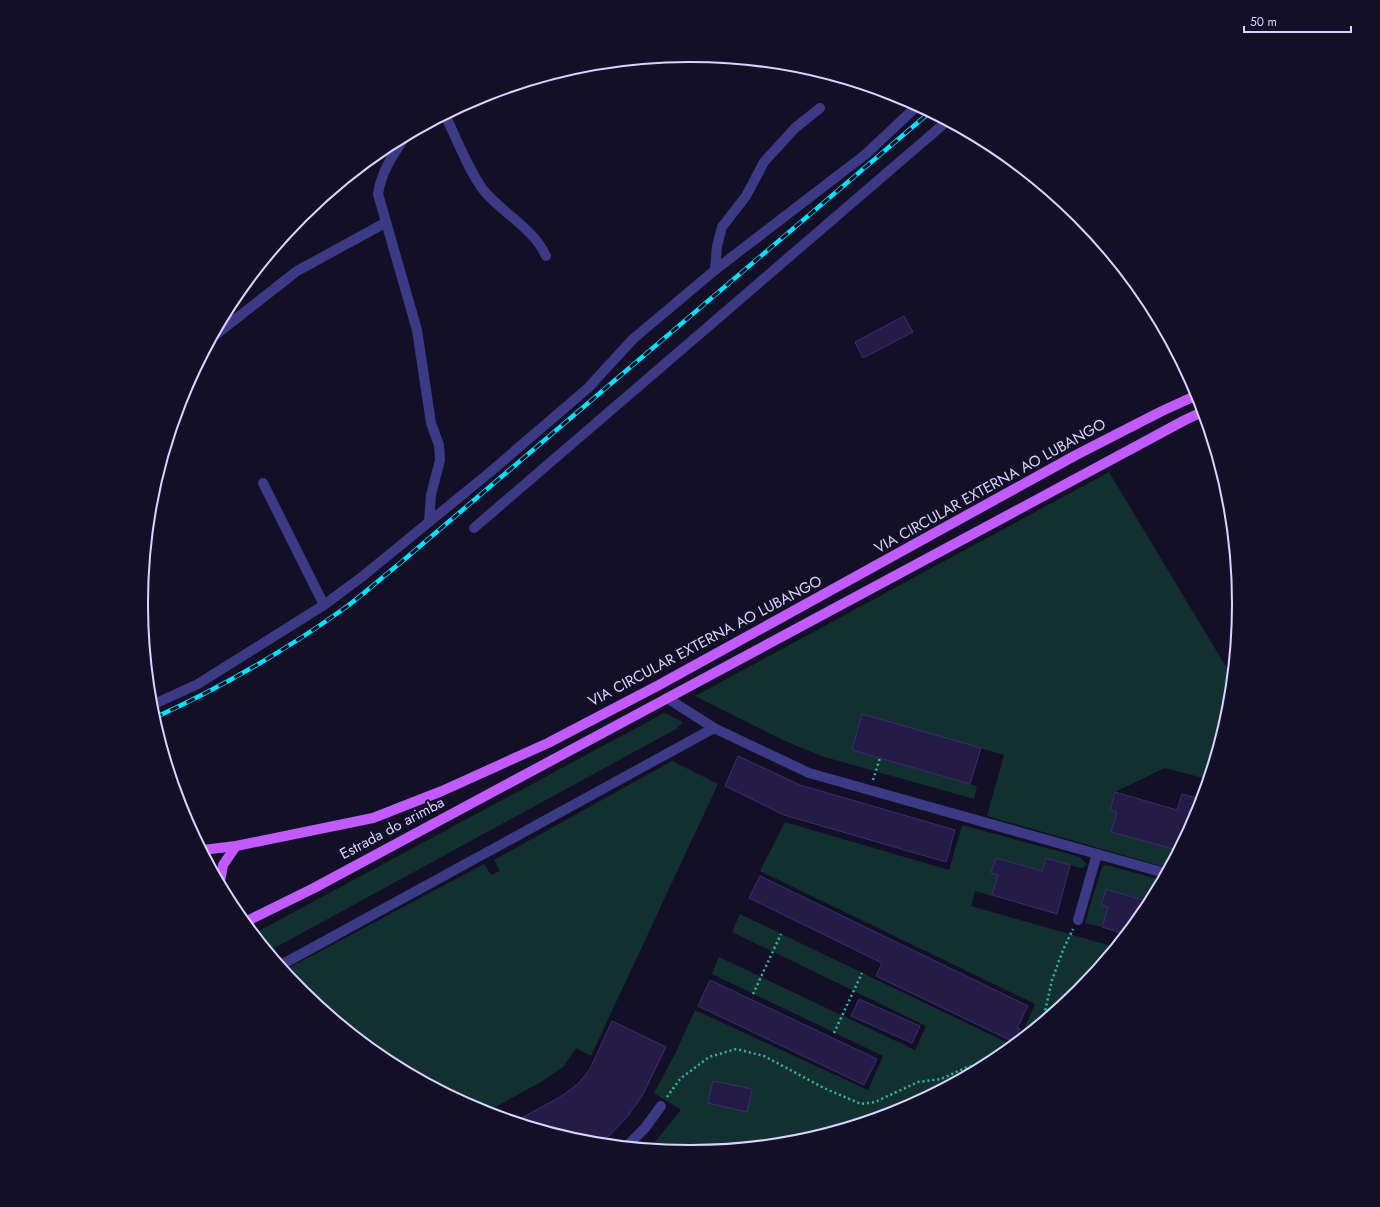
<svg xmlns="http://www.w3.org/2000/svg" width="1380" height="1207" font-family="Jost,sans-serif">
<style>
.green{fill:#12302f}
.building{fill:#241b47;stroke:#3b2d73}
.lines{fill:none;stroke-linecap:round;stroke-linejoin:round}
.path{stroke:#2fb8b0;stroke-width:2.5;stroke-dasharray:2 3;stroke-linecap:butt}
.minor{stroke:#3d3a85;stroke-width:10}
.major{stroke:#c25bff;stroke-width:10}
.rail-casing{stroke:#00e5ff;stroke-width:4.5}
.rail{stroke:#130f26;stroke-width:3;stroke-dasharray:9;stroke-linecap:butt}
.labels{text-anchor:middle;dominant-baseline:central;stroke-width:4;stroke-linejoin:round;paint-order:stroke}
.street-label{font-size:15px;fill:#d9d4ff;stroke:#130f26}
.rim{fill:none;stroke:#d9d4ff;stroke-width:2}
</style>
<rect width="100%" height="100%" fill="#130f26"/>
<g class="green">
<path d="M1109,472L1231,675L1228,711L1207,779L1165,768L1115,792L1110,810L1117,812L1111,832L1177,850L1168,868L987,816L1004,755L862,714L852,750L977,786L974,799L821,756L785,741L695,696Z"/>
<path d="M664,713L683,722L676,729L269,951L255,933Z"/>
<path d="M672,761L718,784L591,1056L576,1048L563,1067L541,1082L486,1112L385,1059L302,991L285,970L484,864L491,875L500,871L494,860Z"/>
<path d="M785,822L949,870L962,825L1080,857L1086,864L1085,867L1080,868L1046,858L1042,871L996,858L991,873L998,875L992,896L975,891L971,906L1115,947L1078,992L1020,1039L1035,1004L760,871Z"/>
<path d="M1106,865L1161,880L1149,902L1106,889L1101,905L1108,907L1102,927L1085,923L1101,870L1103,866Z"/>
<path d="M740,914L1012,1045L995,1060L900,1110L797,1141L690,1152L650,1148L681,1110L654,1093L676,1052L695,1010L868,1090L883,1056L712,974L719,957L915,1050L926,1026L732,932Z"/>
</g>
<g class="building">
<path d="M904,316L913,332L863,358L855,342Z"/>
<path d="M862,714L981,748L970,784L852,750Z"/>
<path d="M738,756L800,785L955,830L946,862L784,815L725,786Z"/>
<path d="M1115,792L1177,810L1182,794L1201,799L1197,814L1177,850L1111,832L1117,812L1110,810Z"/>
<path d="M996,858L1042,871L1046,858L1070,865L1057,914L992,895L998,875L991,873Z"/>
<path d="M760,876L1028,1006L1017,1028L1020,1029L1014,1042L876,976L882,963L749,898Z"/>
<path d="M1106,889L1149,902L1125,934L1102,927L1108,907L1101,905Z"/>
<path d="M710,980L877,1059L864,1085L698,1006Z"/>
<path d="M859,999L920,1026L912,1043L851,1016Z"/>
<path d="M612,1021L666,1047L642,1096L627,1117L610,1135L599,1143L583,1141L516,1121L560,1097L578,1084L590,1069Z"/>
<path d="M713,1081L752,1089L747,1112L708,1103Z"/>
</g>
<g class="lines">
<g class="path">
<path d="M873,780L880,758"/>
<path d="M753,994L781,934"/>
<path d="M1043,1020L1052,980L1063,950L1073,929"/>
<path d="M834,1033L862,973"/>
<path d="M667,1097L680,1079L709,1057L736,1049L764,1056L824,1088L861,1104L875,1102L918,1082L941,1079L965,1068L993,1061"/>
</g>
<g class="minor">
<path d="M445,115C456,137 470,174 485,192C504,214 534,229 546,256"/>
<path d="M405,137C393,155 381,172 378,194L417,330L431,423L439,445L440,460L431,495L429,522"/>
<path d="M715,270L717,246L722,227L746,196L764,162L795,128L820,108"/>
<path d="M214,336L297,271L385,223"/>
<path d="M263,483L324,605"/>
<path d="M474,528L946,122"/>
<path d="M667,698L714,728L809,773L1097,854"/>
<path d="M152,705L198,684L324,605L363,576L489,473L588,388L633,339L715,270L866,154L917,106"/>
<path d="M1078,920L1097,854L1165,873"/>
<path d="M281,965L714,728"/>
<path d="M627,1146L645,1128L661,1106"/>
</g>
<g class="major">
<path d="M203,850L236,846L373,818L442,791L548,743L659,685L1076,455L1162,411L1197,395"/>
<path d="M220,882L223,865L236,846"/>
<path d="M245,922L314,888L1185,420L1202,412"/>
</g>
<g class="rail-casing">
<path id="rail" d="M154,718C220,688 283,652 342,610C362,596 380,579 399,564L929,113"/>
</g>
<use href="#rail" class="rail"/>
</g>
<g class="labels">
<g class="street-label">
<text transform="translate(990 486) rotate(-29)">VIA CIRCULAR EXTERNA AO LUBANGO</text>
<text transform="translate(705 641) rotate(-28)">VIA CIRCULAR EXTERNA AO LUBANGO</text>
<text transform="translate(392 828) rotate(-28)">Estrada do arimba</text>
</g>
</g>
<path d="M0 0H1380V1207H0ZM689 62H691A541 541 0 0 1 1232 603V604A541 541 0 0 1 691 1145H689A541 541 0 0 1 148 604V603A541 541 0 0 1 689 62Z" fill="#130f26" fill-rule="evenodd"/>
<path class="rim" d="M689 62H691A541 541 0 0 1 1232 603V604A541 541 0 0 1 691 1145H689A541 541 0 0 1 148 604V603A541 541 0 0 1 689 62Z"/>
<path d="M1244 26v6h107v-6" fill="none" stroke="#d9d4ff" stroke-width="2"/>
<text x="1250" y="26" font-size="12" fill="#d9d4ff" stroke="#130f26" stroke-width="3" paint-order="stroke">50 m</text>
</svg>
